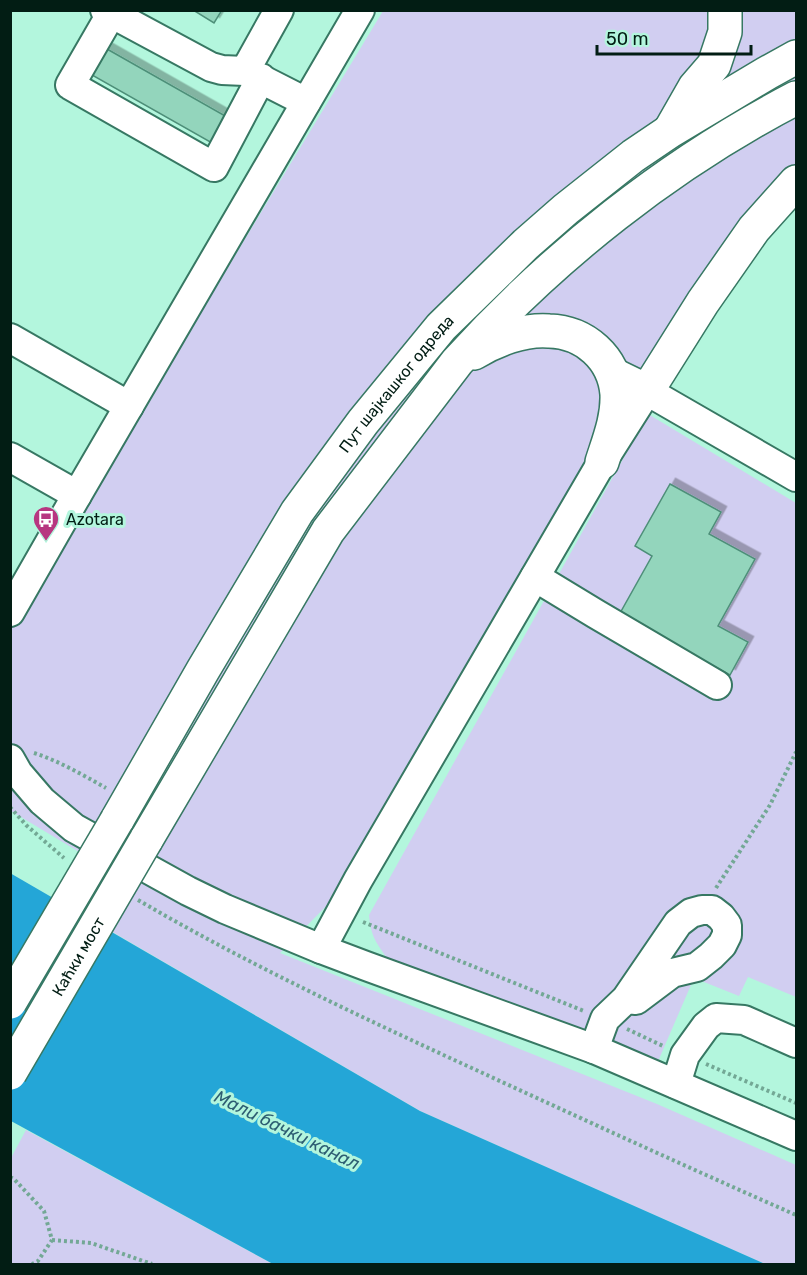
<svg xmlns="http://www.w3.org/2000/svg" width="807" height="1275" font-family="Rubik,sans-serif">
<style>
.green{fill:#d1cef1}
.water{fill:#24a6d7}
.building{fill:#93d5bc;stroke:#4e8f79;stroke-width:1.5;filter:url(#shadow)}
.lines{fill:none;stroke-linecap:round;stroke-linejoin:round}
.minor-casing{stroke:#377863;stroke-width:32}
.major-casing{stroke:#377863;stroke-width:36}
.path{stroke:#73a895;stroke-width:4;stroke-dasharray:3 3;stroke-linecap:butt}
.minor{stroke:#fff;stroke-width:28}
.major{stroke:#fff;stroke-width:33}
.major-bridge-casing{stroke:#377863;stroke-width:36;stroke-linecap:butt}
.major-bridge{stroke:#fff;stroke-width:33}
.labels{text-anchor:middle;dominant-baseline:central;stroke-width:6;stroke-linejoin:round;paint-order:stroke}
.street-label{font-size:16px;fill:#021d14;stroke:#b3f6dd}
.poi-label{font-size:16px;fill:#021d14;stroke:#b3f6dd;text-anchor:start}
.water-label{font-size:18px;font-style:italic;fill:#2d5d72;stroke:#b3f6dd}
</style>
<defs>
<filter id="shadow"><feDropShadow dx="5.5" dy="-5.5" stdDeviation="0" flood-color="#0004"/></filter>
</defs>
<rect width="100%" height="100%" fill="#b3f6dd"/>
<g class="green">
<path d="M383,11H796V172L343,889L280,953L657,1104L796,1165V1264H765L420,1111L109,930L134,885L11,811L10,627Z"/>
<path d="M648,414L796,503V997L748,977L739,996L694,978L656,1066L387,958C375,941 371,936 369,915Z"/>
<path d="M26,1130L273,1264H11V1158Z"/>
</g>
<path class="water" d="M10,873L420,1111L765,1264H273L11,1121Z"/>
<g class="building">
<path d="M193,10H222L214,23Z"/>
<path d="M107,49L227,117L212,143L92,75Z"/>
<path d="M670,484L721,512L709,534L755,559L718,626L748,642L730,675L619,615L652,556L635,546Z"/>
</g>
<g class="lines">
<g class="minor-casing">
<g id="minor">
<path d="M105,10L211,67L222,70L245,71L306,102"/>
<path d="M111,14L70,85L214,167L261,78"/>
<path d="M245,71L279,10"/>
<path d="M10,338L129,406"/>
<path d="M10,457L77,495"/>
<path d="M535,577L596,614L717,685"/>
<path d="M10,612L77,495L360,10"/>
<path d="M10,759L18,773L42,801L74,828L188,891L225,909L321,949L358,880L602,462L647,391L796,477"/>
<path d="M321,949L366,966L594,1049L796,1136"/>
<path d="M594,1049L605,1019L626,999L678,923L691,913L702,910H712L721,917L727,925V935L722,945L711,956L697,967L672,973L636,1000L626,999"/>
<path d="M676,1084L685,1055L706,1026L716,1018L744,1020L796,1043"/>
</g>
</g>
<g class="major-casing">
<g id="major">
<path d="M671,129L695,87L714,65L725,32V10"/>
<path d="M474,353C495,340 524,329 549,331C585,332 614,358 617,394C618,418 609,440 602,462"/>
<path d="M614,375L647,391L703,302L754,229L796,182"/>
<path id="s1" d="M117,820L203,670L297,512L363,422L441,327L526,244L566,209L633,156L670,131L767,73L796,57"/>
<path d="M146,840L328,531L457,362C553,256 669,164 796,98"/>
</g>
</g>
<g class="path">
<path d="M34,753C59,761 83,775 106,788"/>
<path d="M10,807L26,825L64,858"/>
<path d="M716,888L770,805L796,752"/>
<path d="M138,900C239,959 344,1009 450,1058C565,1111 680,1164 796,1215"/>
<path d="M363,922L584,1011"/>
<path d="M627,1029L663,1046"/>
<path d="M706,1064L796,1103"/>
<path d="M10,1177L14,1179L44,1211L52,1240L38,1261L32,1264"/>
<path d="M52,1240L91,1243L152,1264"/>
</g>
<use href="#minor" class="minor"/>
<use href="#major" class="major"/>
<g class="major-bridge-casing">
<g id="major-bridge">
<path d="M10,1002L117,820"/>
<path id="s2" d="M10,1073L146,840"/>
</g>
</g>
<use href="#major-bridge" class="major-bridge"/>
</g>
<defs>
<g id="bus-pin" transform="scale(1.35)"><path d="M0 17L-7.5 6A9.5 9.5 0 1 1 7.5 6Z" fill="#b73680" stroke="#b3f6dd"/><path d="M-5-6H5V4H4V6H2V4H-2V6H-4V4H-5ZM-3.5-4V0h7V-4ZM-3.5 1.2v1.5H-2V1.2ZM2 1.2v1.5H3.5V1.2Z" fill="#fff"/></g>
</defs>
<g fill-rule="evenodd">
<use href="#bus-pin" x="46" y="519"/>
</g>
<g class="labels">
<g class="street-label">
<text stroke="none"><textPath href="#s1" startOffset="519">Пут шајкашког одреда</textPath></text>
<text stroke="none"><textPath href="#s2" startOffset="135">Каћки мост</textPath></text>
</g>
<g class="poi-label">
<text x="66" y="519">Azotara</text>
</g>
<g class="water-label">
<text transform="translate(287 1130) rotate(26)">Мали бачки канал</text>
</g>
</g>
<rect width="807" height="1275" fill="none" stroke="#021d14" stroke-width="24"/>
<path d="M597 45v9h154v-9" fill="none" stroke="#021d14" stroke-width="3"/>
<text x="606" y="45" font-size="18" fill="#021d14" stroke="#b3f6dd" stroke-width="4.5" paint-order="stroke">50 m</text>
</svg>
